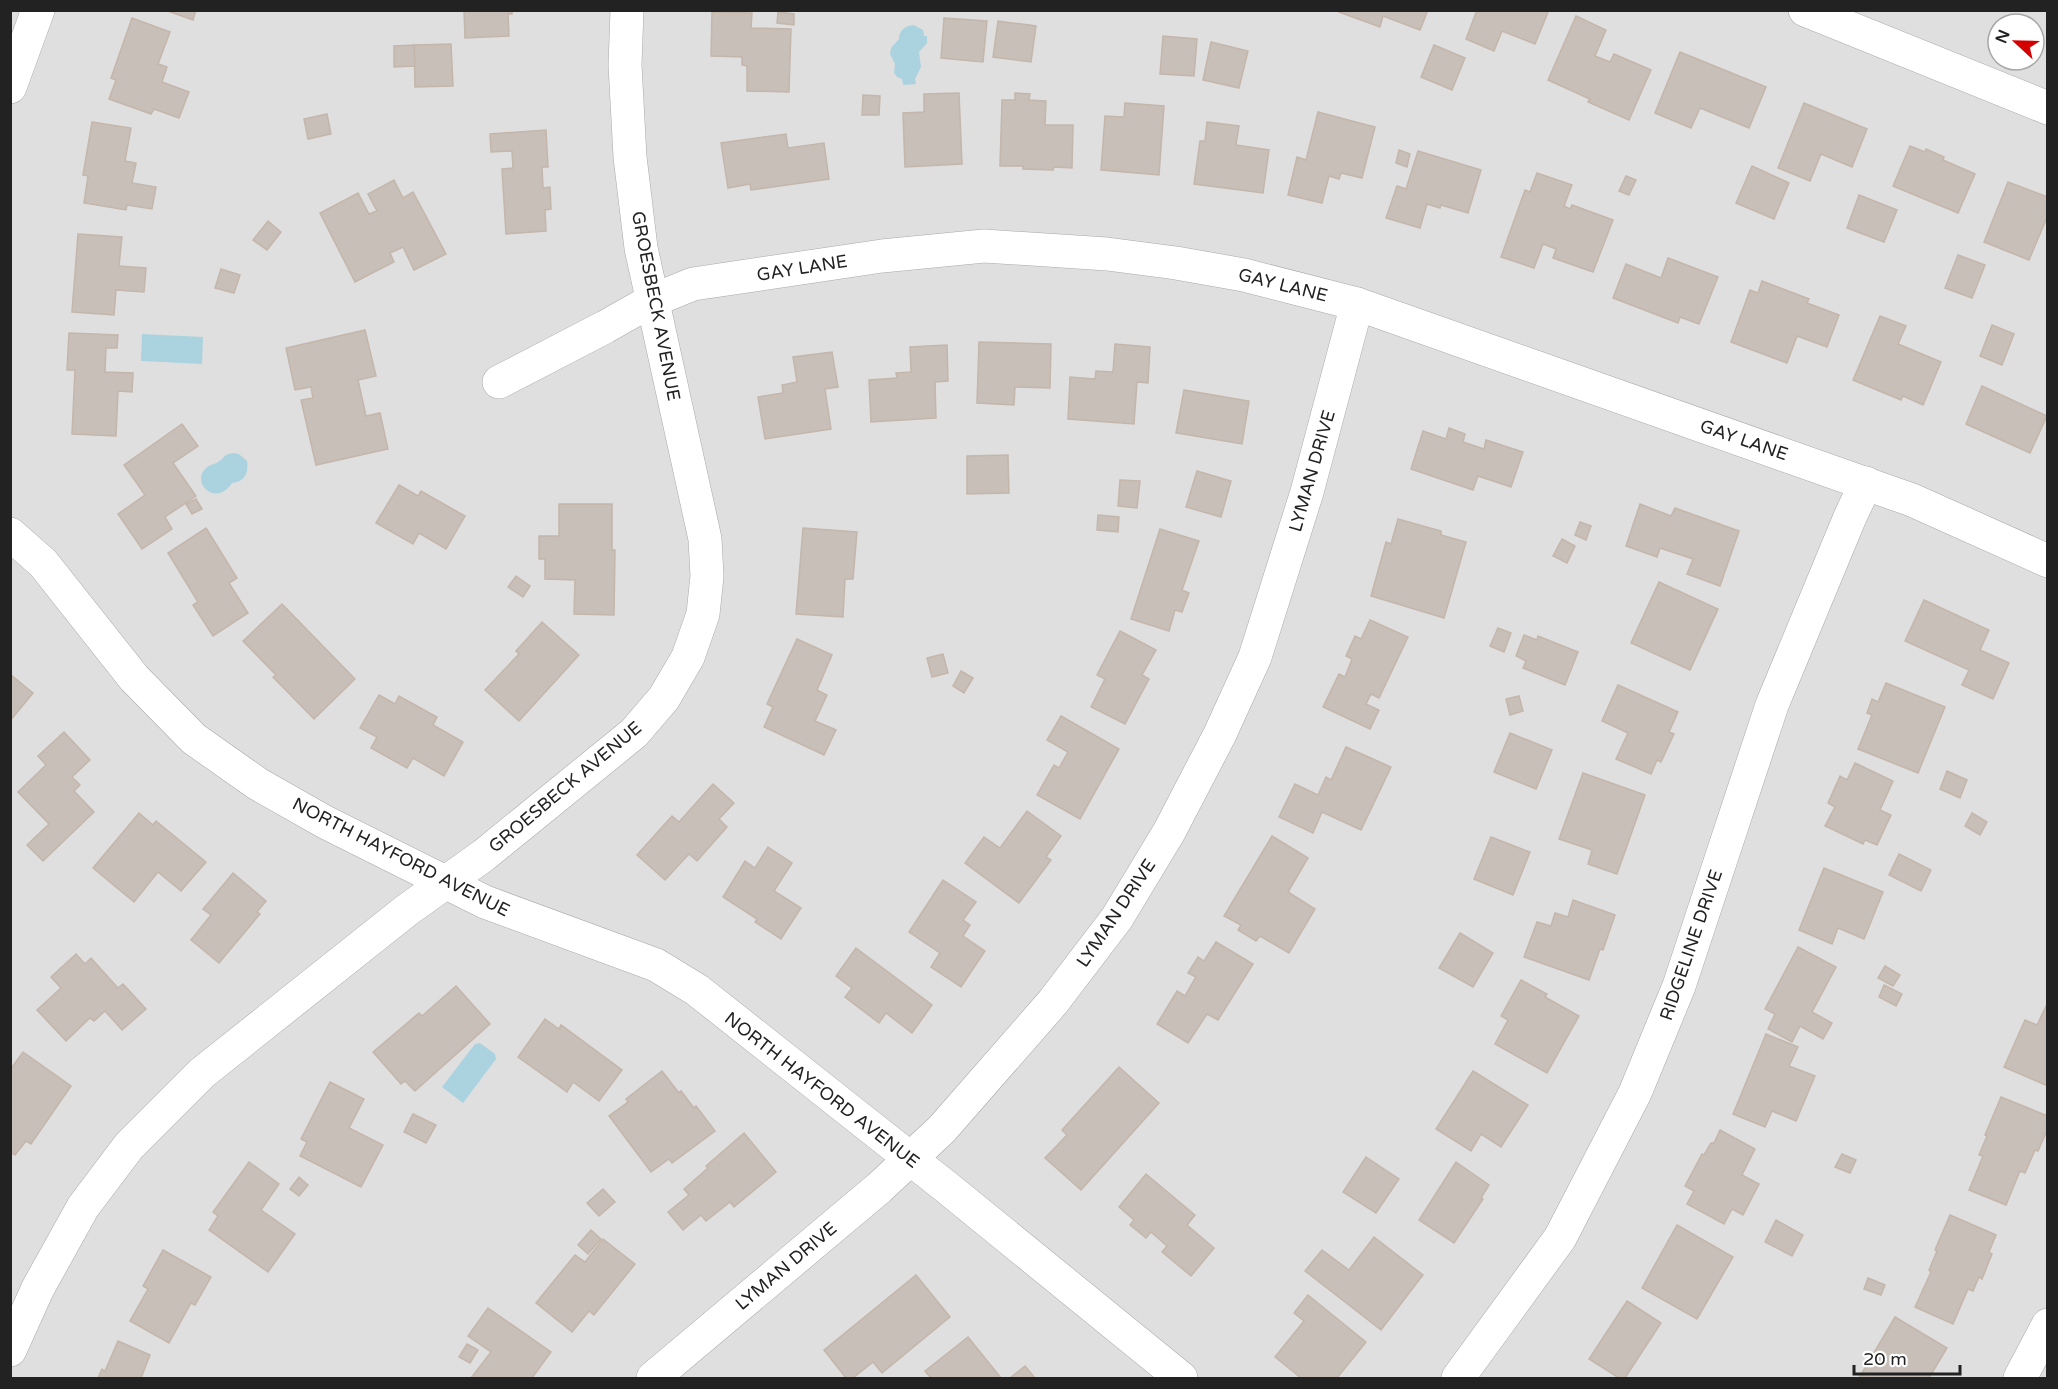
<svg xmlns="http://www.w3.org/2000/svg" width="2058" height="1389" font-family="'Varela Round',sans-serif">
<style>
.residential{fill:#e0dfdf;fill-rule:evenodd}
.water{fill:#aad3df}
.building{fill:#c7bfb8;stroke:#c4b6ab;stroke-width:1.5}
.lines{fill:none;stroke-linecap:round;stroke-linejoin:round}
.minor-casing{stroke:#a9a9a9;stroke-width:34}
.minor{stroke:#fff;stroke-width:33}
.labels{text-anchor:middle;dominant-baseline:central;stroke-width:4.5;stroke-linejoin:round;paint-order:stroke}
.street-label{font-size:18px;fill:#222;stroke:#fff}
</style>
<rect width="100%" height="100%" fill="#f2efe9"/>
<path class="residential" d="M11,11H2047V1378H11ZM1998,24H2034V60H1998Z"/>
<g class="water">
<path d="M914,25L923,30L924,36H927V43L919,52L921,67L915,79L916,84L903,85L902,79L897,77L894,73L895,64L890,54L891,48L899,39C899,30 905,26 914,25Z"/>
<path d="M142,334L203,337L202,364L141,361Z"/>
<path d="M234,453L239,454L247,461C249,474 244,482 232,483C217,507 191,484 205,469C209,464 214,465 218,462C226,457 223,454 234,453Z"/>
<path d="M480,1043L495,1054L496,1059L463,1103L442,1087L475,1044Z"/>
</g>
<g class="building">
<path d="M165,10H196L193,20Z"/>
<path d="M464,10H512V14H508L509,36L465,38Z"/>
<path d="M1340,10H1428L1420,30L1383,16L1380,27L1339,12Z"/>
<path d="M1477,10H1549L1535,44L1502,31L1494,51L1466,39Z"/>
<path d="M712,12L752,13L751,28L791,29L789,92L747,91V66L742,65V57L711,56Z"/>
<path d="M778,12L794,14V25L777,23Z"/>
<path d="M1576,16L1606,30L1595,56L1610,62L1614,54L1651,70L1629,120L1588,102L1590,99L1548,80Z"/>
<path d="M132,18L170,32L158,64L167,67L162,82L189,92L179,118L154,109L151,114L109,99L116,80L111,78Z"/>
<path d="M944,18L987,21L983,62L941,58Z"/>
<path d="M998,21L1036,26L1031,62L993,57Z"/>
<path d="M1163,36L1197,39L1194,76L1160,74Z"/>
<path d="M1211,42L1248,51L1239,88L1203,80Z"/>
<path d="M451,44L453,86L415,87L414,45Z"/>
<path d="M414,45L415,66L394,67V46Z"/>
<path d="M1434,45L1465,58L1452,90L1421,77Z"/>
<path d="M1680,52L1766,87L1749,128L1700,108L1691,128L1655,113Z"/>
<path d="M959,93L962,164L905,167L903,113L924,112V94Z"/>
<path d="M1015,93L1030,94L1029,100L1046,101L1045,125H1073L1072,168L1054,167L1053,170L1023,169V166H1000L1002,100H1015Z"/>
<path d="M863,95L880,96L879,115H862Z"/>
<path d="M1125,103L1164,106L1159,175L1101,170L1105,116L1124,117Z"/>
<path d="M1804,103L1867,129L1852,167L1821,154L1810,181L1778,168Z"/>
<path d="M1318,112L1375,127L1362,178L1341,173L1339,179L1329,176L1322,203L1288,195L1297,157L1306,160Z"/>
<path d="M327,114L331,134L308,139L304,119Z"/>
<path d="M92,122L131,128L125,161L136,163L132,183L156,187L152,209L127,205L126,210L84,203L88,176L83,175Z"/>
<path d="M1207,122L1239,126L1236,145L1269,150L1263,193L1194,184L1200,141H1205Z"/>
<path d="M546,130L548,167H542L543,188L550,187L551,209L545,210L546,231L506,234L502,169L513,168L512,151L491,152L490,134Z"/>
<path d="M786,134L788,148L824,143L829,179L751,190L750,184L728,188L721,143Z"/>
<path d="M1910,146L1925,152L1926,149L1944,157L1943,160L1975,174L1958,213L1893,186Z"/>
<path d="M1399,150L1410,154L1407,167L1396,163Z"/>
<path d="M1418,151L1481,170L1468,213L1441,205L1440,208L1427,204L1420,228L1386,218L1397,186L1406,189Z"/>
<path d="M1752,166L1789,183L1774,219L1736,203Z"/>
<path d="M1537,173L1572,185L1564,206L1570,209L1572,205L1613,220L1593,272L1553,258L1556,249L1543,244L1534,268L1501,257L1525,190L1530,192Z"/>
<path d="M1626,176L1636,180L1629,195L1619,191Z"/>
<path d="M394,180L403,198L413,192L446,254L414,270L403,247L390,253L394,262L355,282L320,213L358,193L369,214L377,211L368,194Z"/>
<path d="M2008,182L2048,197V215L2029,260L1984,242Z"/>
<path d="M1859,195L1897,210L1884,242L1847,228Z"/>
<path d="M268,221L281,232L267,250L253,240Z"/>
<path d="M78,234L122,237L119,266L146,268L144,292L116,290L114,315L72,312Z"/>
<path d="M1958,255L1985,265L1972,298L1945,288Z"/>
<path d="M1668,258L1718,277L1699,324L1680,317L1678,323L1613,298L1626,264L1661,278Z"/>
<path d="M221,269L240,275L234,293L215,288Z"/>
<path d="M1762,281L1809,299L1807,303L1839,315L1827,347L1797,336L1787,363L1731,342L1750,290L1758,293Z"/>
<path d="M1880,316L1906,326L1898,344L1941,362L1923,405L1903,396L1901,400L1853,380Z"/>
<path d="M1992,325L2014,334L2002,365L1980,356Z"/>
<path d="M365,330L376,376L358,380L366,416L380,413L388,449L316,465L301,400L313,398L311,387L295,390L286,348Z"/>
<path d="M69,333L118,335L117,348H106L105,372L133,373L132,392L118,391L116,436L72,434L75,370H67Z"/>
<path d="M979,342L1051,344L1050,388L1015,387L1014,405L977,403Z"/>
<path d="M1115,344L1150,347L1148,383L1137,382L1134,424L1068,419L1070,377L1095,379L1096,371L1113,372Z"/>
<path d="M947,345L948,381L935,382L936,418L871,422L869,380L897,378L896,373L911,372L910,347Z"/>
<path d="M832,352L838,387L825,389L831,429L765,439L758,397L783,393L782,385L797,382L793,357Z"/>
<path d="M1982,386L2047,416L2030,453L1966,424Z"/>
<path d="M1184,390L1249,401L1242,444L1176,433Z"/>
<path d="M182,424L198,446L173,463L196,496L165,517L172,529L142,549L118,514L145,495L124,465Z"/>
<path d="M1449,428L1465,434L1463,442L1484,449L1486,440L1523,452L1511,487L1478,476L1473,490L1411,469L1423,431L1446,439Z"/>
<path d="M1008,455L1009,493L967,494V456Z"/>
<path d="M1197,471L1231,481L1221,517L1186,507Z"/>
<path d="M1120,480L1140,481L1137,508L1118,506Z"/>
<path d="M399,485L418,496L421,491L465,516L446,549L419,533L413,544L376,523Z"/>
<path d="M196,499L202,509L192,514L186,504Z"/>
<path d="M559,504H612V550H615L614,615L574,614L575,580L545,579V559H539V536H559Z"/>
<path d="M1640,504L1671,516L1675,508L1739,531L1720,586L1687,574L1693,559L1660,548L1657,557L1626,546Z"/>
<path d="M1098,515L1119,517L1118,532L1097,530Z"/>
<path d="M1398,519L1441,531V535L1466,542L1444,618L1371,596L1386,542L1391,544Z"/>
<path d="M1580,522L1591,526L1586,540L1575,535Z"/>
<path d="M206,528L237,578L229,583L248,613L213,636L193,605L198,602L168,553Z"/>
<path d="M803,528L857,532L853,579H845L843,617L796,614Z"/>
<path d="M1160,529L1199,541L1182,590L1189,593L1182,612L1175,610L1169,631L1131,619Z"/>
<path d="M1562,539L1575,546L1567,563L1553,556Z"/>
<path d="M516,576L530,586L523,597L508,587Z"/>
<path d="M1659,582L1718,609L1690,670L1631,643Z"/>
<path d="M1924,600L1989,630L1980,650L2009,663L1993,699L1962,685L1969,670L1905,641Z"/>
<path d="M282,604L355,679L314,719L273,677L276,675L243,641Z"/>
<path d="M1370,620L1408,637L1379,698L1371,694L1366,704L1379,710L1370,729L1323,707L1339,674L1345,677L1352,659L1346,656L1355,636L1361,639Z"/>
<path d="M542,622L579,655L519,721L485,690L519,654L516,651Z"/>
<path d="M1498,628L1511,633L1504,652L1490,646Z"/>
<path d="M1120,631L1156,650L1142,675L1149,679L1125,724L1091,707L1105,679L1097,675Z"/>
<path d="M1524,635L1537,640L1538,636L1578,652L1565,685L1523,668L1526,661L1516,656Z"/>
<path d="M797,639L832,655L817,690L827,695L815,721L836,730L824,755L764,727L773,707L767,704Z"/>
<path d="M943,654L948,673L932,677L927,658Z"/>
<path d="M961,671L973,678L964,693L953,686Z"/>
<path d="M10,674L33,693L10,721Z"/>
<path d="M1886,683L1945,707L1918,773L1858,749L1872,715L1867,713L1872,699L1878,702Z"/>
<path d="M1618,685L1678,712L1669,732L1674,734L1661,762L1657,760L1651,774L1616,759L1628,733L1602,721Z"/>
<path d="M379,695L395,704L399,696L437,717L433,725L463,742L444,776L413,758L407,768L371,748L377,737L360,728Z"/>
<path d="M1519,696L1523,711L1510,715L1506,699Z"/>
<path d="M1061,716L1119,749L1080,819L1037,795L1054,765L1059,768L1068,752L1047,740Z"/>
<path d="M64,732L90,760L72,777L80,785L74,791L94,812L43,861L27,845L49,824L18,792L46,765L38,756Z"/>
<path d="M1510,733L1552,750L1536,789L1494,772Z"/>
<path d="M1346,747L1391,767L1361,830L1322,812L1313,833L1279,817L1295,784L1318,795L1326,777L1331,780Z"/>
<path d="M1855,763L1893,781L1880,810L1891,815L1877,845L1865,840L1863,844L1825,826L1835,807L1828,803L1840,776L1847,780Z"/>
<path d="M1947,771L1967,780L1960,798L1940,789Z"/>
<path d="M1583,773L1645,795L1617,874L1588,864L1592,850L1559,839Z"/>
<path d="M713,784L734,803L719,819L727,827L697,861L689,854L665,880L637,855L672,816L679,822Z"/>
<path d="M1027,811L1061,836L1046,857L1051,860L1019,903L965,863L984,837L1000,848Z"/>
<path d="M139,813L153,825L156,821L206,862L181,891L158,872L134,902L93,868Z"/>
<path d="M1972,813L1987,822L1980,835L1965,826Z"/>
<path d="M1272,836L1308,858L1288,892L1315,909L1289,953L1260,936L1256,941L1238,930L1241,925L1224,916Z"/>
<path d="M1491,837L1530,852L1513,895L1474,879Z"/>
<path d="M768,847L792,863L774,891L801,908L781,939L755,922L757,919L723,897L745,861L755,868Z"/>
<path d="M1899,854L1931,870L1921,891L1889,875Z"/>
<path d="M1824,868L1883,892L1864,939L1838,928L1832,944L1799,930Z"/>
<path d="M233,873L266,901L257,912L260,914L219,963L191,940L211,915L203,909Z"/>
<path d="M943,880L976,902L963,920L970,925L963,936L985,951L961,987L931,967L940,953L909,932Z"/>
<path d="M1573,900L1615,915L1603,950L1600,949L1589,980L1524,957L1537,922L1551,926L1555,913L1568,917Z"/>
<path d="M1460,933L1493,953L1473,987L1439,968Z"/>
<path d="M1216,942L1253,964L1218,1020L1207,1014L1188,1043L1157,1024L1177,991L1185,996L1196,977L1188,973L1198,957L1204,961Z"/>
<path d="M1798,947L1836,967L1812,1012L1832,1023L1823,1039L1800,1026L1792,1042L1768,1029L1775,1014L1765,1009Z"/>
<path d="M856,948L932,1005L912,1033L886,1013L879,1023L845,997L852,988L836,976Z"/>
<path d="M76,954L85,964L91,958L118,988L123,984L146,1009L122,1030L105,1011L94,1021L90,1018L66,1041L37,1010L61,988L51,977Z"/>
<path d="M1885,966L1900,975L1893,986L1878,978Z"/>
<path d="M1521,980L1547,994L1545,997L1579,1016L1547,1073L1495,1044L1508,1020L1501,1016Z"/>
<path d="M1884,985L1902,994L1896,1006L1879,997Z"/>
<path d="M456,986L490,1024L415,1091L405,1081L401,1084L373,1052L419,1013L422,1016Z"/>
<path d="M2048,1002V1086L2004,1067L2025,1020L2037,1025Z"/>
<path d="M545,1019L559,1029L561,1025L622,1070L599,1101L573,1082L567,1092L518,1057Z"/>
<path d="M1766,1034L1798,1047L1789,1066L1815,1076L1796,1121L1772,1111L1765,1127L1733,1114Z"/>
<path d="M23,1052L71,1086L31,1144L26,1141L15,1155L10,1152V1070Z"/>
<path d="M1119,1067L1159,1103L1081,1190L1045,1158L1067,1135L1062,1130Z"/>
<path d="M662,1071L679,1093L681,1091L694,1108L696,1106L715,1131L672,1163L669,1159L651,1172L609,1116L628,1102L626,1099Z"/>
<path d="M1473,1071L1528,1105L1501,1147L1481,1134L1471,1151L1436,1129Z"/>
<path d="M330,1082L364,1099L349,1128L383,1145L361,1187L300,1156L307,1142L301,1139Z"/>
<path d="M2001,1097L2048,1116V1128L2038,1151L2035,1150L2025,1173L2020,1171L2006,1205L1969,1190L1983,1156L1979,1155L1987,1136L1985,1135Z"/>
<path d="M413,1114L436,1125L426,1143L404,1132Z"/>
<path d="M1720,1130L1755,1149L1742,1175L1759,1184L1743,1215L1732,1209L1724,1224L1687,1204L1694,1191L1685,1186L1702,1154L1704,1155L1711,1143H1714Z"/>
<path d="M744,1133L776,1172L734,1207L730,1202L706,1221L701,1215L683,1230L668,1212L689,1195L684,1189L708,1168L706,1166Z"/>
<path d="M1842,1154L1856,1160L1850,1173L1835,1167Z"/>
<path d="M1366,1157L1399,1179L1376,1213L1343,1192Z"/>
<path d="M249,1162L279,1184L261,1210L295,1234L268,1272L209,1230L218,1216L213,1212Z"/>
<path d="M1456,1162L1489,1185L1481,1198L1483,1199L1454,1243L1419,1220Z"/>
<path d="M1146,1174L1195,1215L1187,1225L1214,1248L1191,1276L1162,1252L1167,1246L1151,1232L1146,1238L1130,1225L1134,1220L1119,1207Z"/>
<path d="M299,1177L308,1185L299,1196L290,1189Z"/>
<path d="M603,1189L615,1202L599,1216L587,1203Z"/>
<path d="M1950,1215L1996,1235L1989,1252L1992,1254L1982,1279L1979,1277L1973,1291L1968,1289L1953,1324L1915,1307L1931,1272L1929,1270L1937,1251L1935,1250Z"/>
<path d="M1776,1220L1803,1235L1792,1256L1765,1242Z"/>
<path d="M1677,1225L1733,1257L1697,1319L1642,1288Z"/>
<path d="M591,1230L601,1239L588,1254L578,1245Z"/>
<path d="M1374,1237L1423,1275L1381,1330L1305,1271L1322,1250L1349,1270Z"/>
<path d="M603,1239L635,1264L594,1315L589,1311L572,1332L536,1303L575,1255L585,1262Z"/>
<path d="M163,1250L211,1277L195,1305L191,1303L169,1343L130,1321L148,1289L143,1286Z"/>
<path d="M916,1275L950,1317L882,1373L873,1362L853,1378H846L824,1350Z"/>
<path d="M1868,1278L1885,1285L1881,1295L1864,1289Z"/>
<path d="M1308,1295L1366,1342L1337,1378H1301L1275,1357L1304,1321L1294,1313Z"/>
<path d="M1627,1301L1661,1323L1625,1378H1619L1589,1359Z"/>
<path d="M488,1308L551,1352L532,1378H471L491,1352L468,1336Z"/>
<path d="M1895,1317L1947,1348L1929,1378H1859Z"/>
<path d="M968,1337L1001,1378H931L925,1371Z"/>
<path d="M118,1341L150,1355L141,1378H98L102,1369L105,1371Z"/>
<path d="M467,1344L478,1350L470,1363L459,1357Z"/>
<path d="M1025,1366L1035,1378H1010Z"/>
</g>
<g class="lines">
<g class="minor-casing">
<g id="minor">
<path d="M1805,10L2048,108"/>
<path d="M10,87L38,10"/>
<path d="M499,382L605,327L651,301L693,284L882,256L984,246L1107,254L1176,263L1244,275L1357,304L1912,500L2048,561"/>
<path d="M10,534L43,563L134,678L194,739L258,784L325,822L485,902L656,965L697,990L945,1186L1181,1378"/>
<path d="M10,1350L38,1288L83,1207L129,1146L202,1073L407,910L484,855L634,733L664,698L688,657L703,614L707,576L705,539L641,248L630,157L625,65L627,10"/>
<path d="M653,1378L879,1188L942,1129L1053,1002L1117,918L1169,832L1220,734L1255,657L1307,492L1357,304"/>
<path d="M1458,1378L1560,1238L1635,1093L1679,986L1772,705L1850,517L1866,483"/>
<path d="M2020,1378L2048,1325"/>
</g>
</g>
<use href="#minor" class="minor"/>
</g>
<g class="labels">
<g class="street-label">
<text transform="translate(802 268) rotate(-9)">GAY LANE</text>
<text transform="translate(1283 285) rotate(14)">GAY LANE</text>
<text transform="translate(656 306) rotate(79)">GROESBECK AVENUE</text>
<text transform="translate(1744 440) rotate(19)">GAY LANE</text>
<text transform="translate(1312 471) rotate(-74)">LYMAN DRIVE</text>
<text transform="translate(565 787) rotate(-40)">GROESBECK AVENUE</text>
<text transform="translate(401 857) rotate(27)">NORTH HAYFORD AVENUE</text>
<text transform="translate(1116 913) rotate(-56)">LYMAN DRIVE</text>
<text transform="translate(1691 945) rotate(-71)">RIDGELINE DRIVE</text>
<text transform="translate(822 1090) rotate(38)">NORTH HAYFORD AVENUE</text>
<text transform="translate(786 1266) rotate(-40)">LYMAN DRIVE</text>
</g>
</g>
<rect width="2058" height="1389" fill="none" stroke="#222222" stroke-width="24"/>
<g transform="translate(2016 42) rotate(292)"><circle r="28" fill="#ffffff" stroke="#a7a7a7" stroke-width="1.5"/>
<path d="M0-4.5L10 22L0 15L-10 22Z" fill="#d40000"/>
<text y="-9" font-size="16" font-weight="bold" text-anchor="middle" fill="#222222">N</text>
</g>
<path d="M1854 1365v9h106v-9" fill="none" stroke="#222222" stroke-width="3"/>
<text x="1863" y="1365" font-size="18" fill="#222222" stroke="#ffffff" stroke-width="4.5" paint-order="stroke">20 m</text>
</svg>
